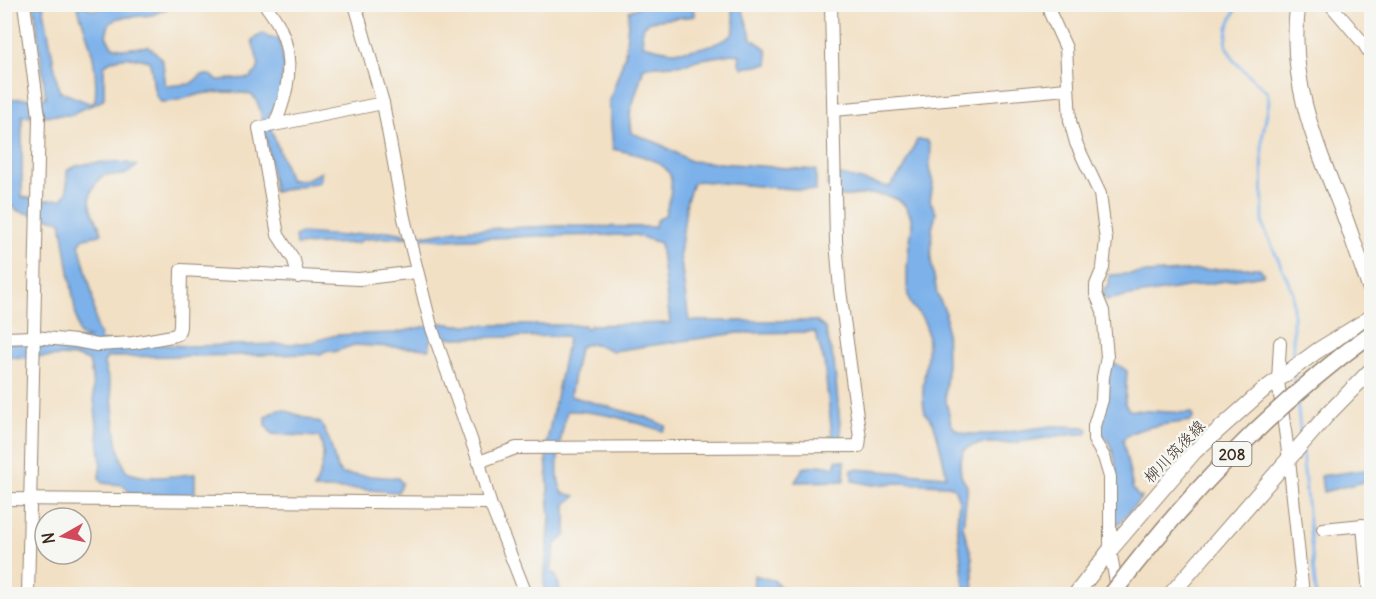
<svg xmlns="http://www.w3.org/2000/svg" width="1376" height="599" font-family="Delius,'Klee One',sans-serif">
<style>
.water{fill:#7bb1ea;stroke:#5b6e84;stroke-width:1.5}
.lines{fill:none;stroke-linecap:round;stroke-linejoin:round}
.stream{stroke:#7bb1ea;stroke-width:3}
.minor-casing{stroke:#968571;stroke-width:14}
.major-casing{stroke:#968571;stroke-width:17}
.minor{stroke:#fff;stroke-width:12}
.major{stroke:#fff;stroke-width:15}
.highway-bridge-casing{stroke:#968571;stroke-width:19;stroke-linecap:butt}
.highway-bridge{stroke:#fff;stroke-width:16}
.labels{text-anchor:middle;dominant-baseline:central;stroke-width:5;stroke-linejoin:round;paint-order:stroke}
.shield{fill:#f6f6f2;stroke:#73675e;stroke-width:1.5}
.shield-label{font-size:15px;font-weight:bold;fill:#3b2a1e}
.street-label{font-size:16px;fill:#3b2a1e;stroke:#f6f6f2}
</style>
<rect width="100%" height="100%" fill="#f6f6f2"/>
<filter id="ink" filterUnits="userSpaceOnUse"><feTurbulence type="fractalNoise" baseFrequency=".0167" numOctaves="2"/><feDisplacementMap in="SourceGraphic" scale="12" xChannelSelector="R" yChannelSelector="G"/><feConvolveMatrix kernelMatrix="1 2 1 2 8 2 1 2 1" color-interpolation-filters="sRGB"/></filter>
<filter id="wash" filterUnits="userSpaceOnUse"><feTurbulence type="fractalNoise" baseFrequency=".008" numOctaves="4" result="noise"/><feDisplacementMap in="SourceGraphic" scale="24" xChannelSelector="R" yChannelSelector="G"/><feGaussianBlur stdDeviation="1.35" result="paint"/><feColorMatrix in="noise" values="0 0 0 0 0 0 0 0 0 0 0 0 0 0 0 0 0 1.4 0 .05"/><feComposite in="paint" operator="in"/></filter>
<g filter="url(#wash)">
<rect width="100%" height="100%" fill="#f2e0c4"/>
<g class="water">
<path d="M34,5H43L59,91L91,104L95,101C99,61 88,41 77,5H84L93,10L112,5H193L169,8L152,15L118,18L109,24L106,36L112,46L123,49L148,46C153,50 160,55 162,61C166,69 161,78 166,86L190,84L202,75H210L218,80L250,78L257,71L259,65L252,40L263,33L270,38H279L284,66L278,107L268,116L270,126L290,180H305L321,172L320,182L274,192C272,176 263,103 253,96C247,91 216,92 207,93C191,95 178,103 161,102C150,93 155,74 149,61C135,56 115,55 104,66V98C96,108 81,105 73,115L22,116V197L43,200L63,199L67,192V171C76,161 126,160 137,166C122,179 122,174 106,175C101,175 99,179 96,183C83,200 95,216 102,232L100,235L84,238L79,244L92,293L97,331L100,334V341L187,346L288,344L312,342L336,335L395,333L441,323L456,325H585V328H589L590,325L670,323L660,243L635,235L536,236L445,240L410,237L364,239L357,243L296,245L295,236L301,233L341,236L388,231L411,235H429L457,230L555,226L655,227L656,221L665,215C668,204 673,190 671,178C666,158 629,153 613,149L609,102L625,55L629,11L644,5H692L695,16L649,21L642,29L643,45C653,47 665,51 675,51C687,52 728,43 733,33C736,24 733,13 730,5H741L752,39L767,49L768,64L743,68L739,63L740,55L732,54L696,60L687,64L644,67L630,113L632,133L660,144L690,161L816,170V191L699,181L693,183L687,200L680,254L689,321H816L825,328L834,362L842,444L833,445L824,361L815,332L737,333L613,351C602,347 589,339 579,348L570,396L645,417L666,426L663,431C632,421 599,410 567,411C562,432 551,474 563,493L576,496L566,504V535L555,545L551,572L556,575L561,594H545L544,584L550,520L546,455L547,441L568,339L566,336L457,338L443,337L429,341L430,349L354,345L334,352L328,350L320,354L108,357L104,362C105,372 110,380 111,390C115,417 114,445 126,471C146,482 174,475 195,474V496L131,494L123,485L102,483L99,477L101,463L91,370L89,361C84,360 80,357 75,357C52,354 28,361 5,356V343L56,342L90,338L79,335L61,221L18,211L14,207L5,203V180L11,175C11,165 8,156 7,146C7,137 8,130 7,121L5,119V99L46,98Z"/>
<path d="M917,140H926L929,143L931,154L929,169L933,183L930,200L936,213L932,229L931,260L937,294L946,313L947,369L945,396L951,424L956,430L967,434H993L1051,426L1085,427L1088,430L1086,434H1083C1058,434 1035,441 1011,443C996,444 976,440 964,450L960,463L961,476L967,486V493L963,527L972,557L974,594H967L964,586L957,524L959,500L954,488L948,485L896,483L873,485L852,481V470L855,469L946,476C946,470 936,429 933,423C931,419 927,417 925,413C918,385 931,358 927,331C924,314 912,310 909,300C906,289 907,265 908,254C909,236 918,223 905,206C896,194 873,193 859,195C845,196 835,200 827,186L828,175H841L889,187L904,169Z"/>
<path d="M1241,268H1259L1264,273L1263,275L1105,300L1104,288L1109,287V275Z"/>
<path d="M1111,364H1117L1127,371L1125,404L1129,410L1189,413H1192L1193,418L1191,421C1174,424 1131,426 1123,440L1133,489L1138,496L1142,497L1120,523L1112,525C1115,501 1125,444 1097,432L1104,384Z"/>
<path d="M277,410H284L321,423L330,442L337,468L342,474L398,478L402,483L398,492H394L357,489H314C321,472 328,455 319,437L272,434L266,426V416Z"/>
<path d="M836,460L845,461L844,481L795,482L803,468L819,465L832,467L835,465Z"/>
<path d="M1371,469V480L1323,492L1321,476Z"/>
<path d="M754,575L775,581L786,594H753Z"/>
</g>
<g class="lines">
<g class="stream">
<path d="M1238,4L1228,27L1226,44L1234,61L1267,92L1269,101L1262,139L1263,226L1293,292V361"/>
<path d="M1294,374L1295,388"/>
<path d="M1297,400L1301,439"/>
<path d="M1302,451L1316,594"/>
</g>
</g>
</g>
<g filter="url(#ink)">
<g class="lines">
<g class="minor-casing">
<g id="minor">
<path d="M24,4L39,116L28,594"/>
<path d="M265,4C270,12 277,20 280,28C295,60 288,93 275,124"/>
<path d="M355,4L383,103L404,218L431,326L479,462L490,503L526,594"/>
<path d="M1051,4L1050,13L1066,48L1070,121L1076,143L1100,194L1106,240L1103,268L1096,285V294L1103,311L1107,357L1103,377L1102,400L1094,426V440L1104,457L1110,477V550L1118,593"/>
<path d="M1330,4L1364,44L1372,57"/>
<path d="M834,110L1067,89"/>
<path d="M298,277L294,260L278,235L259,128L383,103"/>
<path d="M4,338L34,337L76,341L97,345L133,343L172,336L178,334L180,327L181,270L359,279L416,272"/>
<path d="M1280,343L1278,381L1289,459L1303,594"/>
<path d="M479,462L516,448L859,446L860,438L840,290L836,241L831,4"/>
<path d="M4,499L490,503"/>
<path d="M1323,529L1363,525L1369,594"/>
</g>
</g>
<g class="major-casing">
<g id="major">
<path d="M1298,4C1288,79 1314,140 1341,207C1352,236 1361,265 1372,293"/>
<path d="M1076,594L1110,550L1194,452L1261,392L1317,351L1372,317"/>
<path d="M1171,594L1327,415L1372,369"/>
</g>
</g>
<use href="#minor" class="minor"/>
<use href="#major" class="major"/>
<g class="highway-bridge-casing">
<path id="highway-bridge" d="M1112,594C1186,496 1272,406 1372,333"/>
</g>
<use href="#highway-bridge" class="highway-bridge"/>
</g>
</g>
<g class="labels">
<rect class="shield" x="1212.5" y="442" width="39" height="24" rx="4.5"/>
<g class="shield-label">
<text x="1232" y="454">208</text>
</g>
<g class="street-label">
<text transform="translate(1174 451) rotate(-46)">柳川筑後線</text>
</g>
</g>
<rect width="1376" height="599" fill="none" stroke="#f6f6f2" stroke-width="24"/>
<g transform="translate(63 536) rotate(261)"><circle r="28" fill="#f6f6f2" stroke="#aba49d" stroke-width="1.5"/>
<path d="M0-4.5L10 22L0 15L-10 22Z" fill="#d1495b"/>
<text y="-9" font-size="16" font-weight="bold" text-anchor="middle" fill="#3b2a1e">N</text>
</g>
</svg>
